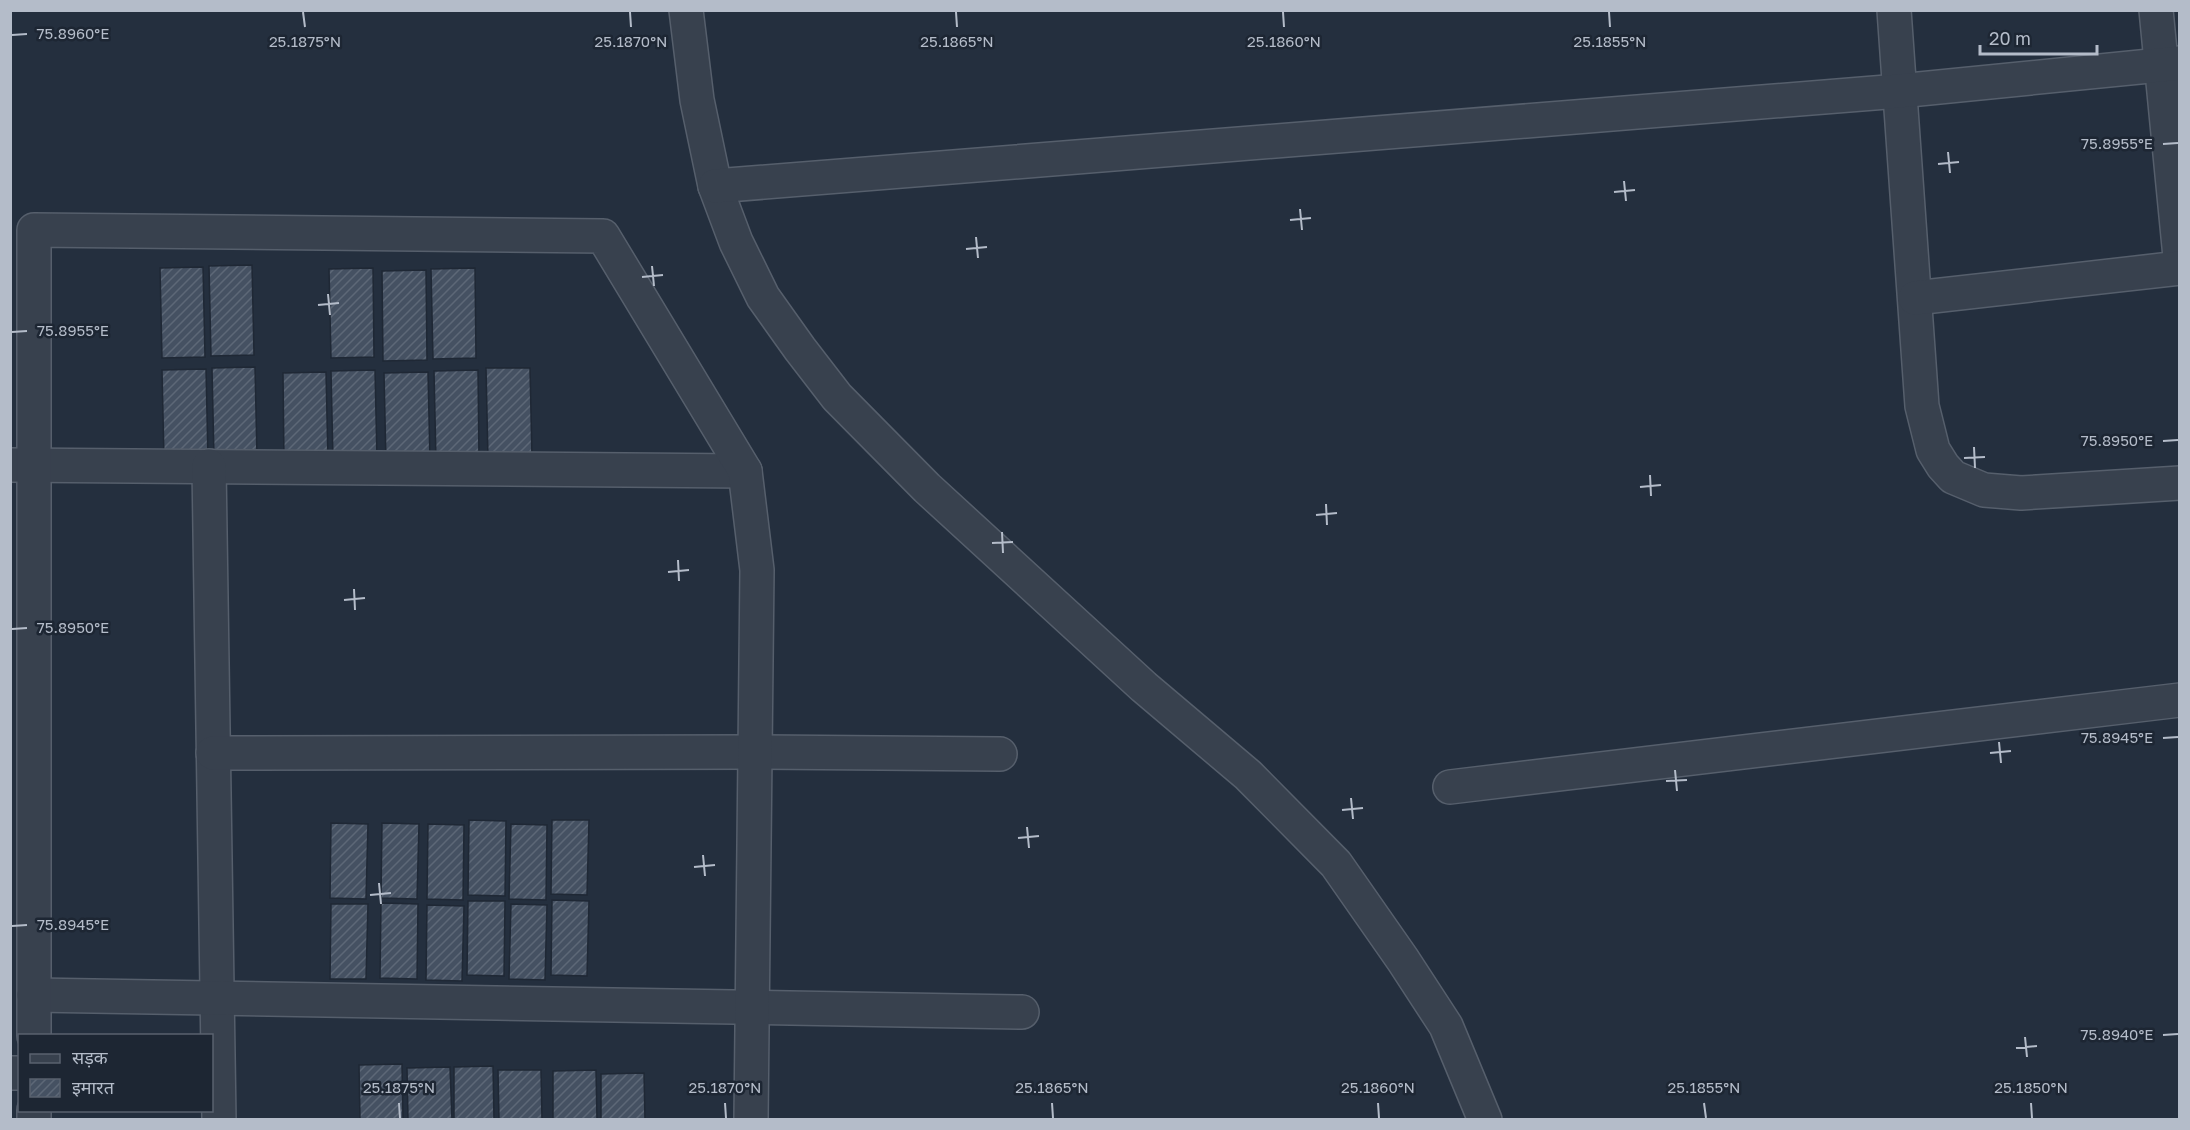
<svg xmlns="http://www.w3.org/2000/svg" width="2190" height="1130" font-family="'Golos Text','Noto Sans Devanagari',sans-serif">
<style>
.building{fill:url(#building-hatch);stroke:#1f2835;stroke-width:1.5}
.lines{fill:none;stroke-linecap:round;stroke-linejoin:round}
.minor-casing{stroke:#565f6c;stroke-width:36}
.minor{stroke:#38414e;stroke-width:33}
.ticks{fill:none;stroke:#b4bcc9;stroke-width:2}
.ticks-label{font-size:15px;text-anchor:middle;fill:#b4bcc9;stroke:#1d2633;stroke-width:5;stroke-linejoin:round;paint-order:stroke}
</style>
<defs>
<pattern id="building-hatch" width="6" height="6" patternUnits="userSpaceOnUse" patternTransform="scale(1.5)"><rect width="6" height="6" fill="#455162"/><path d="M-1 1l2-2M0 6l6-6M5 7l2-2" fill="none" stroke="#5d6877"/></pattern>
</defs>
<rect width="100%" height="100%" fill="#242f3e"/>
<g class="building">
<path d="M252,265L254,355L211,356L209,266Z"/>
<path d="M203,267L205,357L162,358L160,268Z"/>
<path d="M373,268L374,357L331,358L329,269Z"/>
<path d="M475,268L476,358L433,359L431,269Z"/>
<path d="M426,270L427,360L383,361L382,271Z"/>
<path d="M255,367L257,457L214,458L212,368Z"/>
<path d="M486,368H530L532,458L488,459Z"/>
<path d="M206,369L208,459L164,460L162,370Z"/>
<path d="M375,370L377,459L333,460L331,371Z"/>
<path d="M478,370L479,460L436,461L434,371Z"/>
<path d="M326,372L328,461L284,462L283,373Z"/>
<path d="M428,372L430,462L386,463L384,373Z"/>
<path d="M469,820L506,821L505,896L468,895Z"/>
<path d="M552,820H589L587,895L551,894Z"/>
<path d="M331,823L368,824L366,899L330,898Z"/>
<path d="M382,823L419,824L417,899L381,898Z"/>
<path d="M428,824L464,825L463,900L427,899Z"/>
<path d="M511,824L547,825L546,900L509,899Z"/>
<path d="M552,900L589,901L587,976L551,975Z"/>
<path d="M468,901H505L504,976L467,975Z"/>
<path d="M381,903L418,904L417,979L380,978Z"/>
<path d="M331,904H368L366,979H330Z"/>
<path d="M511,904L547,905L545,980L509,979Z"/>
<path d="M427,905L464,906L462,981L426,980Z"/>
<path d="M402,1064L403,1120H360L359,1065Z"/>
<path d="M493,1066L494,1120H454V1067Z"/>
<path d="M450,1067L452,1120H408L407,1068Z"/>
<path d="M498,1070H541L542,1120H499Z"/>
<path d="M596,1070L597,1120H553V1071Z"/>
<path d="M644,1073L645,1120H601V1074Z"/>
</g>
<g class="lines">
<g class="minor-casing">
<g id="minor">
<path d="M686,10L697,100L715,186L736,242L763,297L800,349L837,397L927,488L1144,687L1248,775L1336,864L1403,960L1446,1026L1485,1120"/>
<path d="M1894,10L1922,406L1933,450L1943,466L1953,477L1984,490L2021,493L2180,483"/>
<path d="M2156,10L2180,257"/>
<path d="M715,186L1899,91L2180,63"/>
<path d="M1915,298L2180,268"/>
<path d="M10,465L745,471"/>
<path d="M209,466L219,1120"/>
<path d="M213,753L756,752L1000,754"/>
<path d="M1450,787L2180,700"/>
<path d="M34,995L1022,1012"/>
<path d="M34,1036V230L603,236L745,471L757,570L751,1120"/>
<path d="M10,1073H20"/>
<path d="M34,1120V1110"/>
</g>
</g>
<use href="#minor" class="minor"/>
</g>
<path class="ticks" d="M303,12L305,27M630,12L631,27M956,12L957,27M1283,12L1284,27M1609,12L1610,27M12,35L27,34M2163,144L2178,143M1948,152L1950,173M1938,164L1959,162M1624,181L1626,201M1614,192L1635,190M1300,209L1302,230M1290,220L1311,218M976,237L978,258M966,249L987,247M652,266L654,286M642,277L663,275M328,294L330,315M318,305L339,303M12,332L27,331M2163,441L2178,440M1974,447L1975,468M1964,458L1985,457M1650,475L1651,496M1640,487L1661,485M1326,504L1327,525M1316,515L1337,513M1002,532L1003,553M992,543L1013,542M678,560L679,581M668,572L689,570M354,589L355,610M344,600L365,598M12,629L27,628M2163,738L2178,737M1999,742L2001,763M1990,753L2011,751M1675,770L1677,791M1666,781L1687,780M1351,798L1353,819M1342,810L1363,808M1027,827L1029,848M1018,838L1039,836M703,855L705,876M694,867L715,865M379,883L381,904M370,895L391,893M12,926L27,925M2163,1035L2178,1034M2025,1037L2027,1057M2016,1048L2037,1046M399,1103L400,1118M725,1103L726,1118M1052,1103L1053,1118M1378,1103L1379,1118M1704,1103L1706,1118M2031,1103L2032,1118"/>
<g class="ticks-label">
<text x="73" y="39">75.8960°E</text>
<text x="305" y="47">25.1875°N</text>
<text x="631" y="47">25.1870°N</text>
<text x="957" y="47">25.1865°N</text>
<text x="1284" y="47">25.1860°N</text>
<text x="1610" y="47">25.1855°N</text>
<text x="2117" y="149">75.8955°E</text>
<text x="73" y="336">75.8955°E</text>
<text x="2117" y="446">75.8950°E</text>
<text x="73" y="633">75.8950°E</text>
<text x="2117" y="743">75.8945°E</text>
<text x="73" y="930">75.8945°E</text>
<text x="2117" y="1040">75.8940°E</text>
<text x="399" y="1093">25.1875°N</text>
<text x="725" y="1093">25.1870°N</text>
<text x="1052" y="1093">25.1865°N</text>
<text x="1378" y="1093">25.1860°N</text>
<text x="1704" y="1093">25.1855°N</text>
<text x="2031" y="1093">25.1850°N</text>
</g>
<rect width="2190" height="1130" fill="none" stroke="#b4bcc9" stroke-width="24"/>
<rect x="18" y="1034" width="195" height="78" fill="#1d2633" stroke="#59626f" stroke-width="1.5"/>
<rect x="30" y="1054" width="30" height="9" fill="#38414e" stroke="#59626f" stroke-width="1.5"/>
<text x="72" y="1064" font-size="18" fill="#b4bcc9">सड़क</text>
<rect x="30" y="1079" width="30" height="18" fill="url(#building-hatch)" stroke="#59626f" stroke-width="1.5"/>
<text x="72" y="1094" font-size="18" fill="#b4bcc9">इमारत</text>
<path d="M1980 45v9h117v-9" fill="none" stroke="#b4bcc9" stroke-width="3"/>
<text x="1989" y="45" font-size="18" fill="#b4bcc9" stroke="#1d2633" stroke-width="4.5" paint-order="stroke">20 m</text>
</svg>
